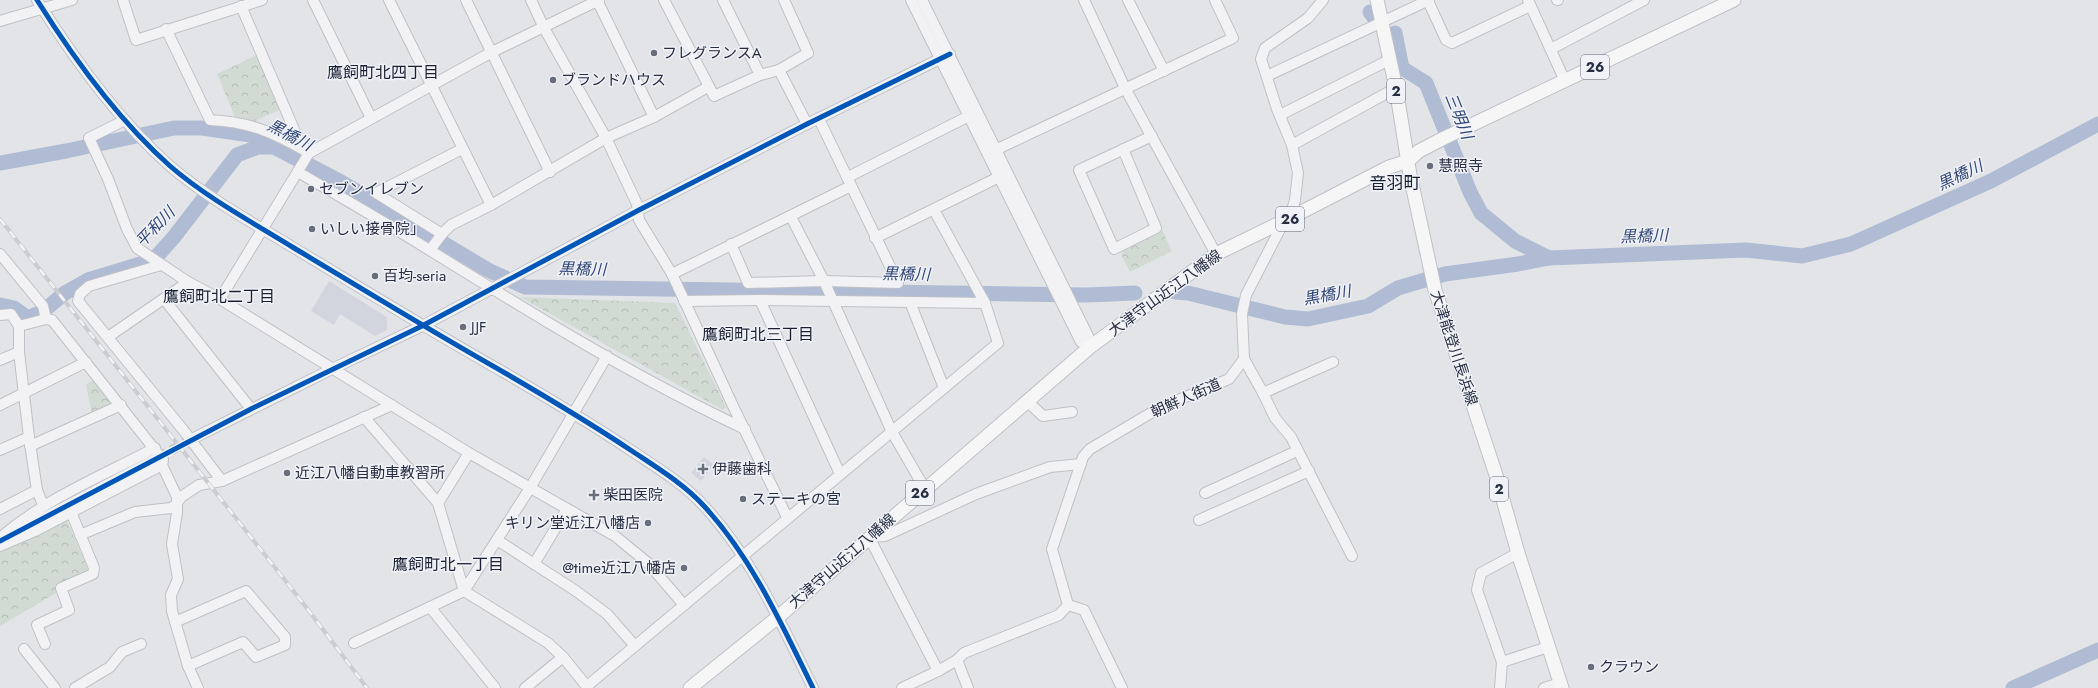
<svg xmlns="http://www.w3.org/2000/svg" width="2098" height="688" font-family="Jost,'Noto Sans JP',sans-serif">
<style>
.built{fill:#d2d5dd}
.park{fill:url(#park-crowns)}
.lines{fill:none;stroke-linecap:round;stroke-linejoin:round}
.river{stroke:#b0bcd4;stroke-width:15}
.minor-tunnel{stroke:#bdc0c7;stroke-width:10;stroke-dasharray:10 5;stroke-linecap:butt}
.minor-casing{stroke:#bfc1c6;stroke-width:12}
.major-casing{stroke:#bec1c6;stroke-width:15}
.minor{stroke:#f2f2f4;stroke-width:10}
.major{stroke:#f6f6f7;stroke-width:13}
.rail-casing{stroke:#cbcccf;stroke-width:4}
.rail{stroke:#f0f2f7;stroke-width:2.5;stroke-dasharray:8;stroke-linecap:butt}
.cycleway-casing{stroke:#f0f2f7;stroke-width:8}
.cycleway{stroke:#0057b8;stroke-width:5}
.poi-dot{fill:#696e7c;stroke:#f0f2f7;stroke-width:1.5}
.labels{text-anchor:middle;dominant-baseline:central;stroke-width:3;stroke-linejoin:round;paint-order:stroke}
.shield{fill:#f0f2f7;stroke:#646978;stroke-width:1}
.shield-label{font-size:14px;font-weight:bold;fill:#282e42}
.poi-label{font-size:15px;fill:#282e42;stroke:#f0f2f7;text-anchor:start}
.street-label{font-size:15px;fill:#282e42;stroke:#f0f2f7}
.neighbourhood-label{font-size:16px;fill:#1a1f32;stroke:#f0f2f7}
.water-label{font-size:16px;font-style:italic;fill:#314777;stroke:#f0f2f7}
.quarter-label{font-size:17px;fill:#1a1f32;stroke:#f0f2f7}
</style>
<defs>
<pattern id="park-crowns" width="20" height="18" patternUnits="userSpaceOnUse"><rect width="20" height="18" fill="#d1dbd3"/><path d="M2 6a3 3 0 1 1 6 0M12 15a3 3 0 1 1 6 0" fill="none" stroke="#b3bcb6"/></pattern>
</defs>
<rect width="100%" height="100%" fill="#e2e4e8"/>
<g class="built">
<path d="M329,281L387,317V330L375,336L340,314L334,325L311,311Z"/>
<path d="M704,457L714,465L701,481L691,473Z"/>
</g>
<g class="park">
<path d="M257,55L281,109L255,121L235,117L217,74Z"/>
<path d="M1162,230L1172,251L1130,272L1122,256L1123,249Z"/>
<path d="M520,297L675,303L726,407L723,410Z"/>
<path d="M93,380L112,402L92,414L86,385Z"/>
<path d="M67,521L89,571L55,587L58,592L0,626V552L31,539Z"/>
</g>
<g class="lines">
<g class="river">
<path d="M1370,12L1375,19"/>
<path d="M1395,33L1402,68L1426,83L1470,192L1481,213L1515,241L1549,258"/>
<path d="M0,163L66,151L174,128H202L251,135L341,182L488,270L525,287L1087,295L1135,293"/>
<path d="M1175,292L1188,293L1285,317L1308,319L1368,306L1398,288L1445,274L1518,264L1549,258L1746,250L1802,256L1851,244L1991,181L2098,124"/>
<path d="M0,305L14,308L28,318L42,312L65,293L88,280L147,262L157,256L174,237L237,155L258,147H273"/>
<path d="M2013,688L2098,650"/>
</g>
<path class="minor-tunnel" d="M158,458L194,438"/>
<g class="minor-casing">
<g id="minor">
<path d="M37,0C74,59 117,119 170,166C207,198 252,222 294,248C364,290 434,333 505,373C548,398 590,423 632,451C656,467 684,484 704,506C752,558 782,625 813,688"/>
<path d="M123,0L136,40L262,0"/>
<path d="M313,0L371,118"/>
<path d="M389,0L491,205"/>
<path d="M466,0L550,172"/>
<path d="M531,0L544,28L606,138L637,204L639,220L672,274L733,406L787,517"/>
<path d="M597,0L654,117"/>
<path d="M664,0L714,96L760,75L779,70L808,53L784,0"/>
<path d="M723,0L760,75"/>
<path d="M911,0L1081,342L1090,347"/>
<path d="M922,0L1088,336L1090,347"/>
<path d="M1084,0L1125,88L1216,254"/>
<path d="M1128,0L1164,71"/>
<path d="M1528,0L1565,81"/>
<path d="M1557,0H1558"/>
<path d="M1428,1L1446,40L1452,43L1530,6"/>
<path d="M241,6L299,141L305,148"/>
<path d="M0,21L72,0"/>
<path d="M166,29L210,120C251,122 275,133 309,153"/>
<path d="M1551,49L1644,0"/>
<path d="M779,70L807,124"/>
<path d="M1267,76L1429,0"/>
<path d="M1280,115L1389,60"/>
<path d="M125,120L89,138L108,179L127,229L137,248L188,282L220,299L469,453L615,536L648,563L684,605"/>
<path d="M1292,145L1396,88"/>
<path d="M1123,149L1156,228L1114,249L1079,170L1152,136"/>
<path d="M991,152L1233,38L1215,0"/>
<path d="M298,172C342,198 387,223 431,251C533,314 636,378 745,429"/>
<path d="M848,177L969,116"/>
<path d="M791,217L824,281L892,432L925,489"/>
<path d="M442,234L376,193L462,149"/>
<path d="M875,238L999,177"/>
<path d="M731,244L748,283L824,281L898,283L819,119"/>
<path d="M430,250L442,234L451,225L491,205L606,138L654,117L708,87"/>
<path d="M0,254L43,306L46,319"/>
<path d="M161,265L89,286L80,294L78,301L184,431L222,481"/>
<path d="M672,274L851,186"/>
<path d="M164,299L251,409"/>
<path d="M220,299L309,153L492,52L599,0"/>
<path d="M760,300L840,474"/>
<path d="M684,301L760,300L985,303"/>
<path d="M910,302L944,388"/>
<path d="M0,315L11,314L19,326V352L29,437L37,490L43,505"/>
<path d="M19,326L46,319L52,320L163,460L162,465L177,497V513L172,544L178,579L171,595L172,611L188,666L198,688"/>
<path d="M108,337L188,282"/>
<path d="M1244,359L1263,393"/>
<path d="M0,360L19,352"/>
<path d="M1333,362L1263,393L1275,418L1291,437L1352,556"/>
<path d="M1027,401L1043,416L1072,412"/>
<path d="M0,405L86,362"/>
<path d="M364,417L438,503L464,591L548,643L563,657L588,688"/>
<path d="M194,438L332,369L422,326L639,210L807,124L950,54"/>
<path d="M30,446L121,405"/>
<path d="M0,450L29,437"/>
<path d="M1205,493L1297,451"/>
<path d="M438,503L469,453"/>
<path d="M0,509L37,490"/>
<path d="M1199,520L1309,471"/>
<path d="M11,535L158,458"/>
<path d="M80,535L135,512L171,508L176,505L181,497L199,485L222,481L392,405"/>
<path d="M0,538C46,498 102,476 155,448"/>
<path d="M497,540L576,591L607,614L635,646"/>
<path d="M0,546L35,531L162,465"/>
<path d="M534,564L567,509"/>
<path d="M1068,605L1084,610L1122,688"/>
<path d="M430,607L495,688"/>
<path d="M175,622L246,591L285,637V645L256,657L243,642L188,666"/>
<path d="M354,643L464,591L530,488L607,356"/>
<path d="M45,644L37,625L69,610L61,588L93,574L94,568L71,512"/>
<path d="M24,649L55,688"/>
<path d="M1502,662L1548,647"/>
<path d="M938,671L869,537L885,536L976,494L1050,467L1081,464"/>
<path d="M587,686L998,343L985,303L934,210"/>
<path d="M75,688L110,667L122,652L141,644"/>
<path d="M525,688L563,657"/>
<path d="M902,688L938,671L957,660"/>
<path d="M968,688L957,660L964,653L1059,615L1068,605L1052,549L1083,457L1090,449L1161,407L1229,379L1244,359L1242,314L1246,295L1279,231L1292,210L1295,200L1298,173L1292,145L1277,109L1261,59L1265,48L1308,18L1323,0"/>
<path d="M1500,688L1502,662L1477,590L1481,573L1518,553"/>
<path d="M1544,688L1560,683"/>
</g>
</g>
<g class="major-casing">
<g id="major">
<path d="M1377,0L1396,88L1410,175L1435,290L1496,475L1518,553L1562,688"/>
<path d="M690,688L778,617L1090,347L1216,254L1286,220L1389,167L1408,161L1419,151L1444,138L1734,0"/>
</g>
</g>
<use href="#minor" class="minor"/>
<use href="#major" class="major"/>
<g class="rail-casing">
<path id="rail" d="M0,219L306,607L367,688"/>
</g>
<use href="#rail" class="rail"/>
<g class="cycleway-casing">
<g id="cycleway">
<path d="M37,0C74,59 117,119 170,166C207,198 252,222 294,248C364,290 434,333 505,373C548,398 590,423 632,451C656,467 684,484 704,506C752,558 782,625 813,688"/>
<path d="M0,541L251,409L422,326L639,210L807,124L950,54"/>
</g>
</g>
<use href="#cycleway" class="cycleway"/>
</g>
<g class="poi-dot">
<circle cx="654" cy="53" r="4"/>
<circle cx="553" cy="80" r="4"/>
<circle cx="1430" cy="166" r="4"/>
<circle cx="311" cy="189" r="4"/>
<circle cx="312" cy="229" r="4"/>
<circle cx="375" cy="276" r="4"/>
<circle cx="463" cy="327" r="4"/>
<path d="M701 463h4v4h4v4h-4v4h-4v-4h-4v-4h4z"/>
<circle cx="287" cy="473" r="4"/>
<path d="M592 489h4v4h4v4h-4v4h-4v-4h-4v-4h4z"/>
<circle cx="743" cy="499" r="4"/>
<circle cx="648" cy="523" r="4"/>
<circle cx="684" cy="568" r="4"/>
<circle cx="1591" cy="667" r="4"/>
</g>
<g class="labels">
<g class="shield">
<rect x="1581" y="55" width="28" height="24" rx="3"/>
<rect x="1387" y="79" width="18" height="24" rx="3"/>
<rect x="1276" y="207" width="28" height="24" rx="3"/>
<rect x="1490" y="477" width="18" height="24" rx="3"/>
<rect x="906" y="481" width="28" height="24" rx="3"/>
</g>
<g class="shield-label">
<text x="1595" y="67">26</text>
<text x="1396" y="91">2</text>
<text x="1290" y="219">26</text>
<text x="1499" y="489">2</text>
<text x="920" y="493">26</text>
</g>
<g class="poi-label">
<text x="662" y="53">フレグランスA</text>
<text x="561" y="80">ブランドハウス</text>
<text x="1438" y="166">慧照寺</text>
<text x="319" y="189">セブンイレブン</text>
<text x="320" y="229">いしい接骨院」</text>
<text x="383" y="276">百均-seria</text>
<text x="471" y="327">JJF</text>
<text x="712" y="469">伊藤歯科</text>
<text x="295" y="473">近江八幡自動車教習所</text>
<text x="603" y="495">柴田医院</text>
<text x="751" y="499">ステーキの宮</text>
<text x="640" y="523" text-anchor="end">キリン堂近江八幡店</text>
<text x="676" y="568" text-anchor="end">@time近江八幡店</text>
<text x="1599" y="667">クラウン</text>
</g>
<g class="street-label">
<text transform="translate(1165 293) rotate(-36)">大津守山近江八幡線</text>
<text transform="translate(1454 348) rotate(72)">大津能登川長浜線</text>
<text transform="translate(1186 398) rotate(-24)">朝鮮人街道</text>
<text transform="translate(842 561) rotate(-41)">大津守山近江八幡線</text>
</g>
<g class="neighbourhood-label">
<text x="383" y="72">鷹飼町北四丁目</text>
<text x="219" y="296">鷹飼町北二丁目</text>
<text x="758" y="334">鷹飼町北三丁目</text>
<text x="448" y="564">鷹飼町北一丁目</text>
</g>
<g class="water-label">
<text transform="translate(1459 116) rotate(68)">三明川</text>
<text transform="translate(290 135) rotate(28)">黒橋川</text>
<text transform="translate(1960 175) rotate(-25)">黒橋川</text>
<text transform="translate(155 227) rotate(-46)">平和川</text>
<text transform="translate(1644 236) rotate(-2)">黒橋川</text>
<text transform="translate(582 269) rotate(1)">黒橋川</text>
<text transform="translate(906 274) rotate(1)">黒橋川</text>
<text transform="translate(1327 295) rotate(-10)">黒橋川</text>
</g>
<g class="quarter-label">
<text x="1395" y="183">音羽町</text>
</g>
</g>
</svg>
